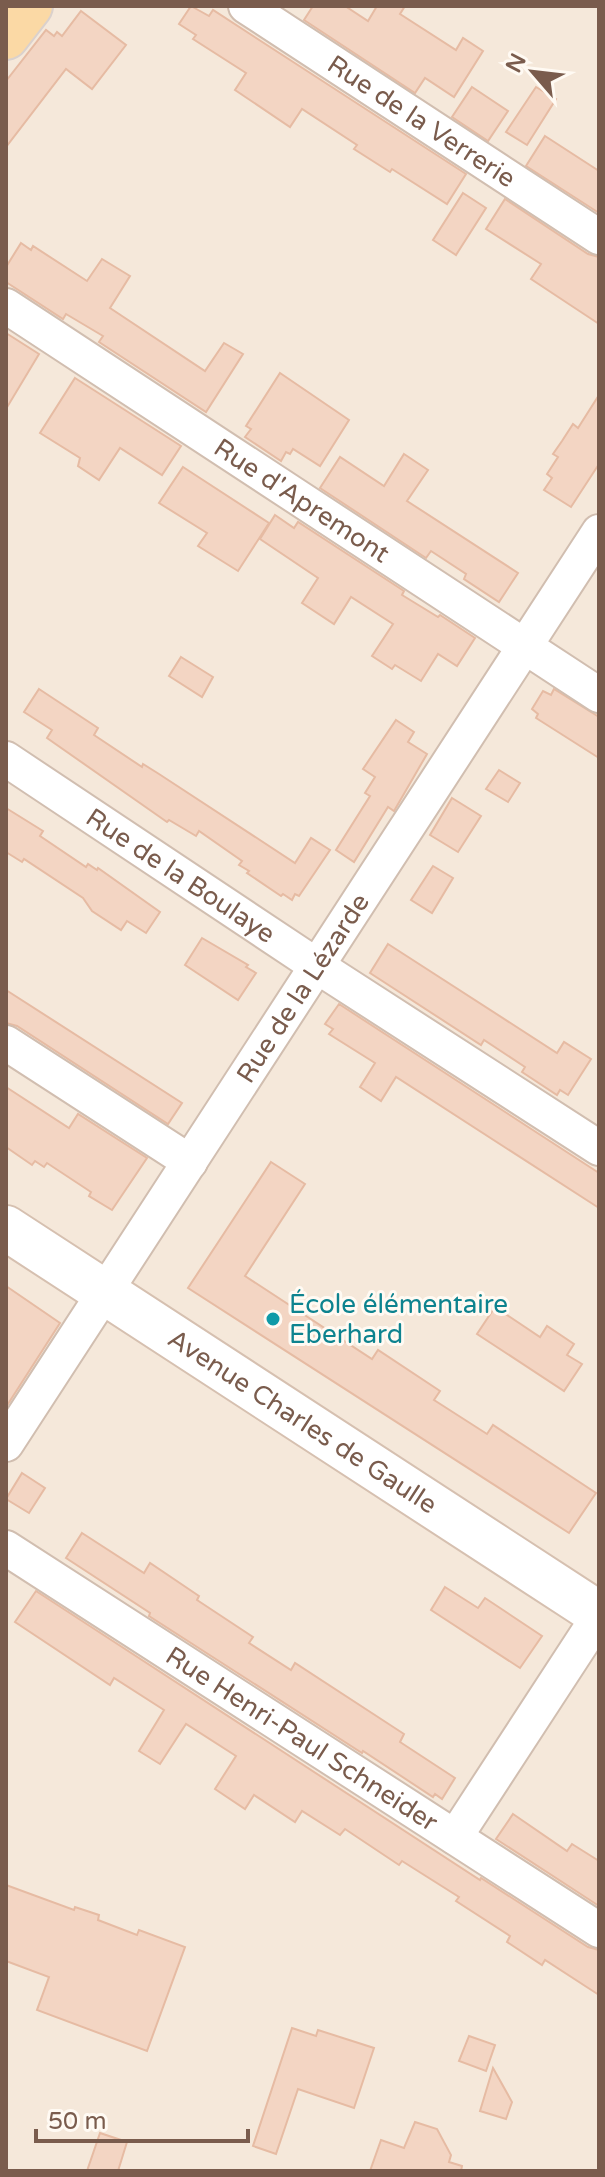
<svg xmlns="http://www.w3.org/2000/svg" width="605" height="2177" font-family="'Varela Round',sans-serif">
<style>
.residential{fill:#f5e8da}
.building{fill:#f3d5c3;stroke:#e6bba3;stroke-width:2}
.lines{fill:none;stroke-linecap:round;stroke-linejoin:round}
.street-casing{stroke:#d1beb0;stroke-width:38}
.secondary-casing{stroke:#d6c0b0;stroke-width:48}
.primary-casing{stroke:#dad1cd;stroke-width:48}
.street{stroke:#fff;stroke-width:34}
.secondary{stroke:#fff;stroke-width:44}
.primary{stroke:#fbd9a5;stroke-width:44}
.culture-dot{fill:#0f9aa8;stroke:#fffaf3;stroke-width:3}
.labels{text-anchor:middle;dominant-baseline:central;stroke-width:6;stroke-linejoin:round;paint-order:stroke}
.street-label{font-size:26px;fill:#7a5c4d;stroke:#fffaf3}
.culture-label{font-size:26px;fill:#0d838f;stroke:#fffaf3;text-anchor:start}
</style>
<rect width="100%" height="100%" fill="#fdf6ec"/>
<rect class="residential" x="6" y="6" width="593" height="2165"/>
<g class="building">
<path d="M191,6L209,16L213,10L466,174L447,204L392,169L390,172L354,149L357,145L302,109L290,127L235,90L246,73L193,39L196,35L179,24Z"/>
<path d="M313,6H345L368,21L377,6H405L400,14L456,50L463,38L483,51L454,97L425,78L415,93L304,20Z"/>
<path d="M81,11L126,45L92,89L66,69L6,147V81L46,30L54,36L57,32L62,36Z"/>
<path d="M472,87L508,111L488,141L452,117Z"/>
<path d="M536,87L556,99L527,145L506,132Z"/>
<path d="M545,136L599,171V213L526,166Z"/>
<path d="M463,193L486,208L456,255L433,240Z"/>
<path d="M505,199L588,254L599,257V324L531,279L541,264L486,229Z"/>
<path d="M21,243L31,250L33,246L87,281L102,259L130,276L110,308L205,371L224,343L243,354L206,412L99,342L103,336L66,314L63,319L6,282V267Z"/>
<path d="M6,333L39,354L6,409Z"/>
<path d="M280,373L349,420L320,466L293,449L290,454L286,452L281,461L245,437L251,429L246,426Z"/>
<path d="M75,378L181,446L162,475L120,448L99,480L78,466L80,458L40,433Z"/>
<path d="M599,395V464L571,507L544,490L552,478L547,474L558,457L553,454L562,441L573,424L578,428Z"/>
<path d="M404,454L428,470L407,501L518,573L499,602L464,579L466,574L431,551L426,558L320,488L340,457L384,486Z"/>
<path d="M183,467L269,523L238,571L198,546L207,533L159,503Z"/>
<path d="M275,515L294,528L298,522L404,591L402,595L438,617L440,615L475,638L457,666L438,654L421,681L395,665L392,669L372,656L393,624L351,597L334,624L302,603L318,578L260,539Z"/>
<path d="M181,657L213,677L202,697L169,676Z"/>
<path d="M39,689L98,728L94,735L142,767L143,764L159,774L295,863L311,838L330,850L299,896L295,894L292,900L283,894L281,896L247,873L249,871L239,865L242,861L199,831L196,836L169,820L167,822L47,738L52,730L24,712Z"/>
<path d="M554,689L599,717V758L536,718L538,714L532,709L543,691L551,695Z"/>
<path d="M396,720L414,732L408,742L427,754L394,811L388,807L354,862L336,850L370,796L365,793L375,777L363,769Z"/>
<path d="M499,770L520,783L508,802L486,789Z"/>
<path d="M452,798L481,816L458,852L430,835Z"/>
<path d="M6,808L43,831L40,836L86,867L88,864L97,870L98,868L160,912L146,933L127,921L121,930L92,911L83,898L24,859L22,862L6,852Z"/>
<path d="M433,866L453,878L432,913L411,900Z"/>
<path d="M202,938L248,965L246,967L256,973L238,1000L185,965Z"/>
<path d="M388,944L557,1053L564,1042L591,1059L568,1095L560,1090L557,1095L522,1072L525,1067L484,1040L481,1045L370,973Z"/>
<path d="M6,990L182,1103L168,1124L17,1026L6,1023Z"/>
<path d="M339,1004L599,1173V1208L396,1077L381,1101L360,1087L375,1063L329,1034L333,1029L325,1024Z"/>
<path d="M6,1087L69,1128L78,1114L147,1158L112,1210L89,1196L91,1192L47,1163L44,1167L35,1161L32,1165L6,1147Z"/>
<path d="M271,1162L305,1184L245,1276L372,1359L378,1350L440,1391L434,1400L487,1434L493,1425L596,1493L569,1533L188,1288Z"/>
<path d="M6,1286L60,1323L6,1407Z"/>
<path d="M495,1307L540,1337L547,1326L574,1344L567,1355L582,1364L564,1391L477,1334Z"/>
<path d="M22,1473L45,1488L29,1513L6,1499Z"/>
<path d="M82,1533L144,1573L150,1563L199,1596L197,1600L253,1637L249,1643L291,1670L295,1663L404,1734L400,1742L455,1778L442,1799L435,1794L433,1797L363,1751L362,1753L149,1616L150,1613L66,1558Z"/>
<path d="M445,1587L478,1608L485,1598L542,1636L520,1668L431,1610Z"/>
<path d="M36,1591L480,1880L481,1878L588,1947L599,1950V1995L545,1960L542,1965L507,1942L510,1936L456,1901L459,1897L402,1861L399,1865L345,1829L340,1835L302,1811L295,1822L254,1795L245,1809L215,1789L236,1756L186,1724L160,1764L139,1751L164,1710L114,1678L110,1685L15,1622Z"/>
<path d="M513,1814L567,1851L572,1844L599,1861V1906L496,1839Z"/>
<path d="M6,1885L74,1910L75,1907L99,1915L98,1920L137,1935L139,1930L185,1947L147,2051L37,2010L49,1977L6,1961Z"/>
<path d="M292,2028L316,2036L318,2030L374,2048L354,2108L298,2089L276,2154L253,2146Z"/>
<path d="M469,2036L495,2045L486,2071L459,2061Z"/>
<path d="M493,2068L512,2102L506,2119L480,2111Z"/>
<path d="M415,2122L437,2129L451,2155L449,2162L462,2166L461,2171H370L381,2140L404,2148Z"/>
<path d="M100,2133L127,2142L118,2171H87Z"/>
</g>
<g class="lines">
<g class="street-casing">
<g id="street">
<path id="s1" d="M246,6L599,237"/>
<path id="s2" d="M6,306L599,695"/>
<path id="s3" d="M6,759L317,966L599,1148"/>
<path d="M6,1043L190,1162"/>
<path id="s4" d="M6,1444L599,532"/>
<path id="s5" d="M6,1548L599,1930"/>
<path d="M455,1837L599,1616"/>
</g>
</g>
<g class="secondary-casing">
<g id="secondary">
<path id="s6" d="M6,1228L599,1614"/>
</g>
</g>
<g class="primary-casing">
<path id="primary" d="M6,37L30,6"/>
</g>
<use href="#street" class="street"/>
<use href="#secondary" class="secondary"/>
<use href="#primary" class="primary"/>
</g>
<circle class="culture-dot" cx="273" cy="1319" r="8"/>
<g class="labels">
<g class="street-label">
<text stroke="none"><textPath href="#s1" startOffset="210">Rue de la Verrerie</textPath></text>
<text stroke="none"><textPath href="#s2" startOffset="354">Rue d'Apremont</textPath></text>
<text stroke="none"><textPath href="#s3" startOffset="210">Rue de la Boulaye</textPath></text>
<text stroke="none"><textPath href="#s4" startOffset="544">Rue de la Lézarde</textPath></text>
<text stroke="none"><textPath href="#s6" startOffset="354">Avenue Charles de Gaulle</textPath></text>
<text stroke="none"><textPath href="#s5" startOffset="352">Rue Henri-Paul Schneider</textPath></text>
</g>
<g class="culture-label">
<text x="289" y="1304">École élémentaire<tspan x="289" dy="30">Eberhard</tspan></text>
</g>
</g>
<rect width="605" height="2177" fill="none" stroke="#7a5c4d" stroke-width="16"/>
<g transform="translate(533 72) rotate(298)" stroke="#fffaf3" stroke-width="6" paint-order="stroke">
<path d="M0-6L14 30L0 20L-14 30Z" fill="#7a5c4d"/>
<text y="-12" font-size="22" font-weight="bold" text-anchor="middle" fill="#7a5c4d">N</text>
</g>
<path d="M36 2129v12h212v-12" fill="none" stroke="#7a5c4d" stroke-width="4"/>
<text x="48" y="2129" font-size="24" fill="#7a5c4d" stroke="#fffaf3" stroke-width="6" paint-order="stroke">50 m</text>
</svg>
